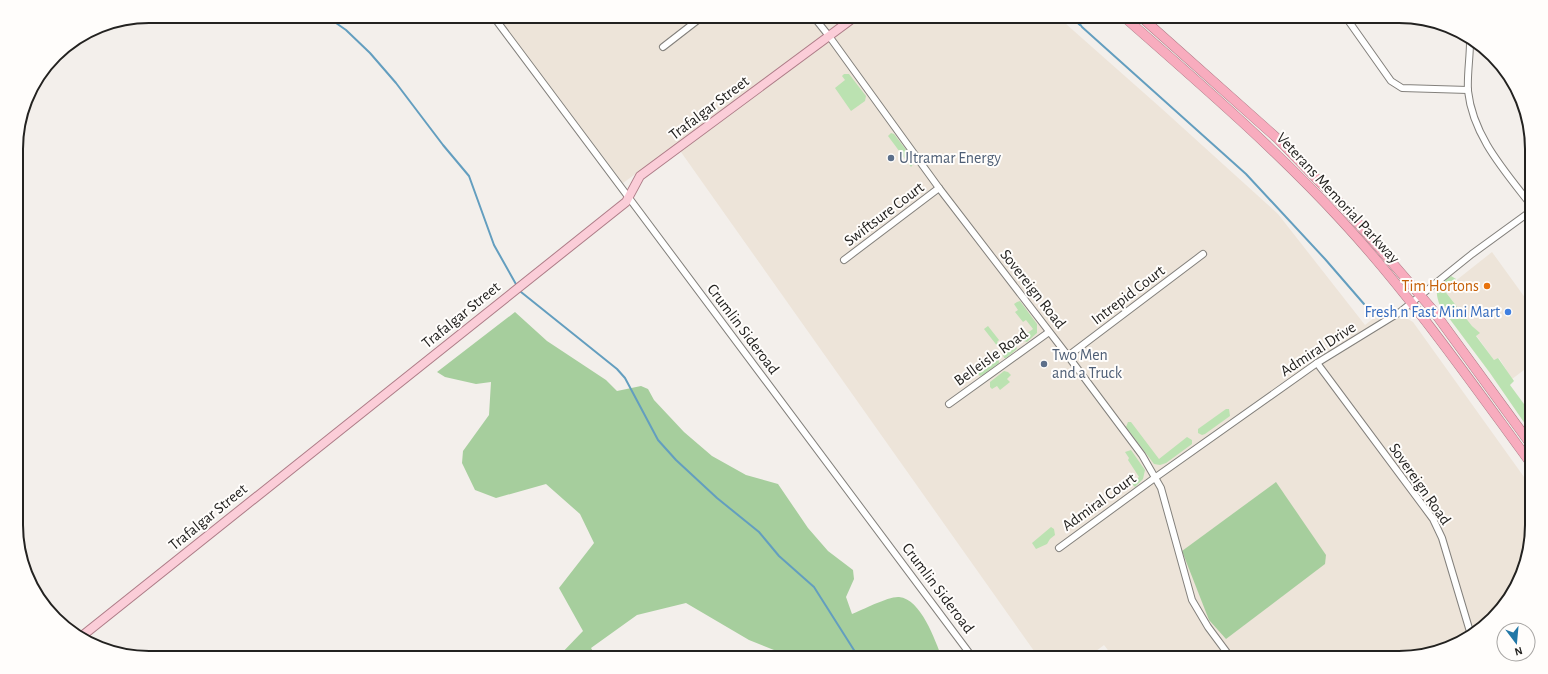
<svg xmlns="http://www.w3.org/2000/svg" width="1548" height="674" font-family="'Alegreya Sans',sans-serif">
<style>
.built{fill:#ede4d9}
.green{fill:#bbe2b1}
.forest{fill:#a6ce9d}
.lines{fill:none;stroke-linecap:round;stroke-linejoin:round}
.stream{stroke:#639ebf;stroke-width:2}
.minor-casing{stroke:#83807c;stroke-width:8}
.major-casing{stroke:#ad7c87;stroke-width:10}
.highway-casing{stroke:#ad7c87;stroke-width:10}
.minor{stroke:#fff;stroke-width:6}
.major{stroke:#fbcdd8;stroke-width:8}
.highway{stroke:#f8acbe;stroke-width:9}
.service-dot{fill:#5c6f8a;stroke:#fffdfb;stroke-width:1.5}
.food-dot{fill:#e8710a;stroke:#fffdfb;stroke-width:1.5}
.shop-dot{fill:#3f7fe0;stroke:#fffdfb;stroke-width:1.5}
.labels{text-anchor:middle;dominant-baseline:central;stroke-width:4;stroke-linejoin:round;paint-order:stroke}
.street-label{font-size:16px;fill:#232220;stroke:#fffdfb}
.service-label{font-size:16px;fill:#4e5e75;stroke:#fffdfb;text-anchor:start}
.food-label{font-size:16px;fill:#c56008;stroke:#fffdfb;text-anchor:end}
.shop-label{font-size:16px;fill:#366cbe;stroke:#fffdfb;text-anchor:end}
.rim{fill:none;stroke:#232220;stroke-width:2}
</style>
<rect width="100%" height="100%" fill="#f3efeb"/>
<g class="built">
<path d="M497,16H1057L1161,108L1278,214L1365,325L1388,307L1413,322L1532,488V526L1522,576L1480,631L1442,651L1408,658H1114L1104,645L1087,658H1039L676,145L623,183Z"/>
<path d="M1492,252L1531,306L1532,364L1512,379L1499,358L1494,360L1476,335L1479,333L1472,326L1444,290Z"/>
</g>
<g class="green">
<path d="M844,74H849L866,96L865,101L851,111L835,88L845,80L842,76Z"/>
<path d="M891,133L894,134L914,160V163L911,167L888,136Z"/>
<path d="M1451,276L1456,279V281L1444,290L1472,326L1480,333L1476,336L1494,360L1498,358L1514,381L1510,385L1532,415V434L1490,373L1440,306C1434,289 1436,287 1451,276Z"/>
<path d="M1020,301L1037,324V333L1027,342L1024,341L1022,337L1033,329L1026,320L1023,322L1015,312L1018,310L1014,304L1017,302Z"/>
<path d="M988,326L999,340L997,342L1003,351L1013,344L1017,348L1016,350L1006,358H1004L1002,352L984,329Z"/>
<path d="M991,354L994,358L998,355L999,363L983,375L980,376L975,371L979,367L978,365Z"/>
<path d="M1004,371L1008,372L1011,375L1007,379L1010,382L1000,390L997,386L992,389L990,387V382Z"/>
<path d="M1226,409H1229L1230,416L1205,434L1202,435L1198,433V429Z"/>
<path d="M1128,422H1131L1159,459L1187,437L1192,440V444L1166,463L1160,465L1154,464L1126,427Z"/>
<path d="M1131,450L1145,470L1143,479L1135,487L1131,483L1139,477L1128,460L1129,458L1125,452Z"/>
<path d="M1051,527L1054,529L1055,535L1050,539L1047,544L1036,549L1032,543Z"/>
</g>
<g class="forest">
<path d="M515,312L547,341L606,380L617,391L641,386L648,389L654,400L684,432L712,456L746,475L778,484L808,528L828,551L853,570L854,579L846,597L852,614C862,610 889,596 899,597C921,599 935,640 942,658H856L853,654L841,652L821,658L789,656L749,640L686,603L637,615L591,648L597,658H557L583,631L559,588L594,543L580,514L546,484L496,498L475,490L462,463L463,451L489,415L491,382L476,384L445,377L437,372Z"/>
<path d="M1276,482L1326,555L1325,564L1226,639L1209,620L1182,551Z"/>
</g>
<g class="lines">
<g class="stream">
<path d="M326,16L346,30L370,53L396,83L443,145L469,176L494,245L517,286"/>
<path d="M1070,16L1080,25"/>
<path d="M1075,17L1082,27L1246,174L1325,259L1364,304"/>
<path d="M520,290L521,292L617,369L625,378L658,440L676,460L717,498L759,532L779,556L814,587L859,658"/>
</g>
<g class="minor-casing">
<g id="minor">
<path d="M493,16L973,658"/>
<path d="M813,16L829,36L939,188L1068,356L1142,455L1161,488L1192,600L1208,627L1231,658"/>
<path d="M1345,16L1391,81L1402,88L1468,90"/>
<path d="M1470,42C1470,58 1467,75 1468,91C1473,136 1504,170 1531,205"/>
<path d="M663,47L703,16"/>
<path d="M844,260L939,188"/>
<path d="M1068,356L1203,254"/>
<path d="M1317,363L1433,519L1442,538L1471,635"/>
<path d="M949,404L1049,332"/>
<path d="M1059,548L1156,477L1317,363L1400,312L1472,254L1531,211"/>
</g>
</g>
<g class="major-casing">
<path id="major" d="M82,636L626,202L640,176L856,16"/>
</g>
<g class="highway-casing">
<g id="highway">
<path d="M1123,16C1198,82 1274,147 1342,221C1412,297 1471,382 1532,465"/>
<path d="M1140,16L1278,139L1345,208L1432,309L1532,446"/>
</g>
</g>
<use href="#minor" class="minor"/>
<use href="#major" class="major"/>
<use href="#highway" class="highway"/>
</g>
<g class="service-dot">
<circle cx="891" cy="158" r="4"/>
<circle cx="1044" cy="364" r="4"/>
</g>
<circle class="food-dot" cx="1487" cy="286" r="4"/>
<circle class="shop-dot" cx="1508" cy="312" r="4"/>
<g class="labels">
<g class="street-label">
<text transform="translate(709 108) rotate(-37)">Trafalgar Street</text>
<text transform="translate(1338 198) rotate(47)">Veterans Memorial Parkway</text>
<text transform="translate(884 214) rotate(-37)">Swiftsure Court</text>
<text transform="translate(1033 289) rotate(52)">Sovereign Road</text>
<text transform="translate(1128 295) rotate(-37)">Intrepid Court</text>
<text transform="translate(461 315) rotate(-39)">Trafalgar Street</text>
<text transform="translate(743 329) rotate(53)">Crumlin Sideroad</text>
<text transform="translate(1318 349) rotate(-33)">Admiral Drive</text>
<text transform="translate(991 357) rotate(-36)">Belleisle Road</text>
<text transform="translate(1420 484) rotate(55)">Sovereign Road</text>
<text transform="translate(1099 502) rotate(-36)">Admiral Court</text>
<text transform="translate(208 517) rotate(-39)">Trafalgar Street</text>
<text transform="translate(938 588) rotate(53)">Crumlin Sideroad</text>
</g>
<g class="service-label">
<text x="899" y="158">Ultramar Energy</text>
<text x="1052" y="355">Two Men<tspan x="1052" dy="18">and a Truck</tspan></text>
</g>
<g class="food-label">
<text x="1479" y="286">Tim Hortons</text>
</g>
<g class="shop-label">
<text x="1500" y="312">Fresh n Fast Mini Mart</text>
</g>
</g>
<path d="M0 0H1548V674H0ZM149 23H1399A126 126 0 0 1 1525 149V525A126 126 0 0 1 1399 651H149A126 126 0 0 1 23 525V149A126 126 0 0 1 149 23Z" fill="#fffdfb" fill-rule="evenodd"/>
<path class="rim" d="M149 23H1399A126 126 0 0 1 1525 149V525A126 126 0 0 1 1399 651H149A126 126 0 0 1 23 525V149A126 126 0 0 1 149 23Z"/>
<g transform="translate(1516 642) rotate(164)"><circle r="19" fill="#fffdfb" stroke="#a7a5a3"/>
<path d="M0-3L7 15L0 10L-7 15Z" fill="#2177a7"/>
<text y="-6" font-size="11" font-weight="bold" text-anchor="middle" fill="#232220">N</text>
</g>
</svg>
